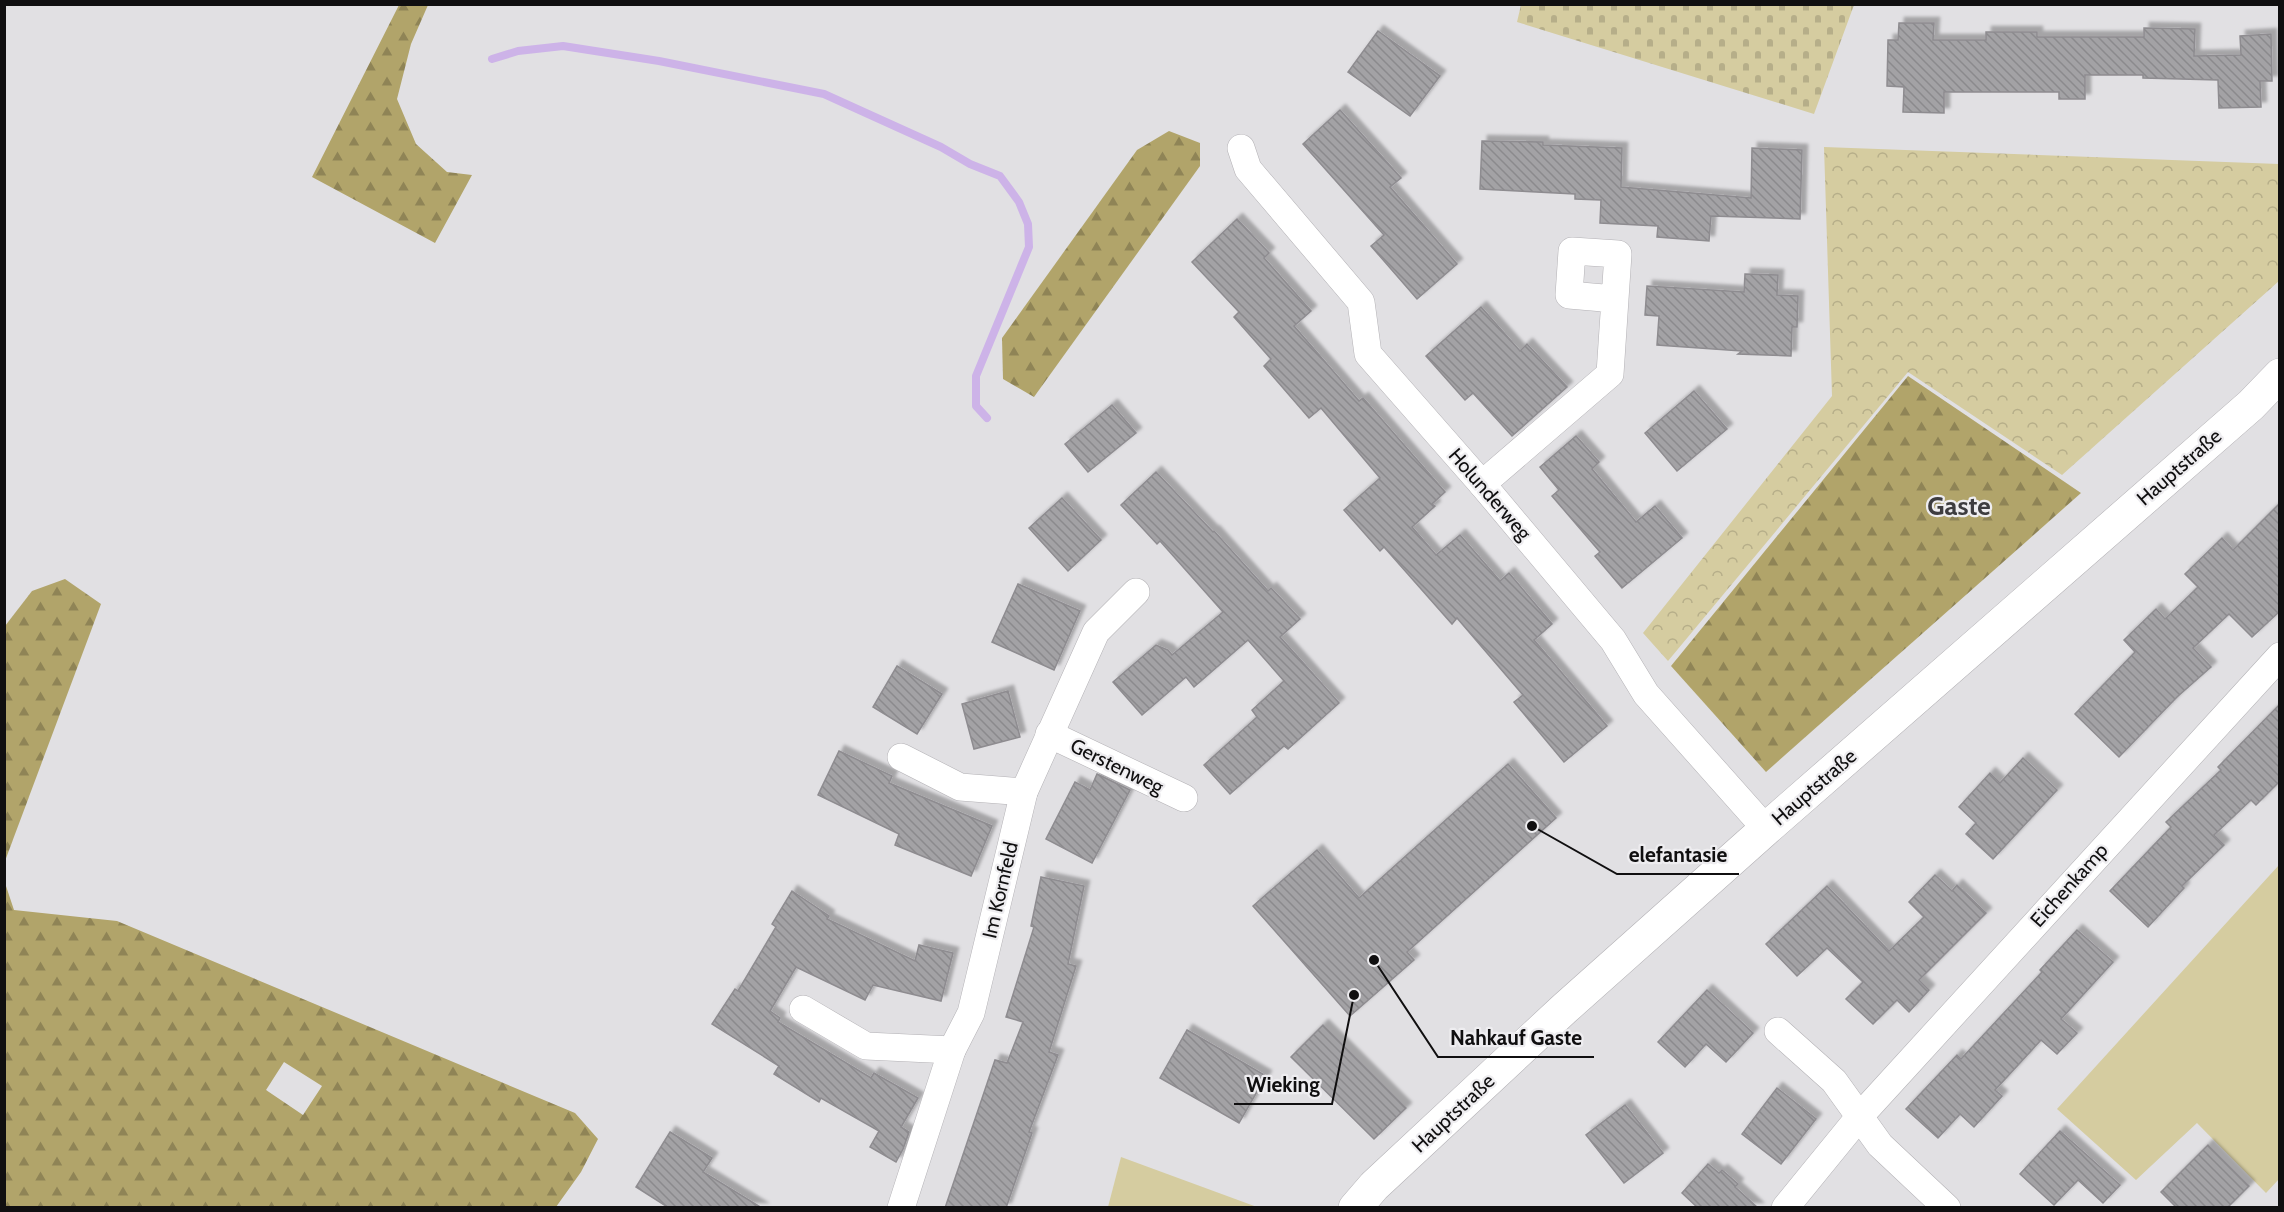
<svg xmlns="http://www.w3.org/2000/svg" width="2284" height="1212" font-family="Cabin,sans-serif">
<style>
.green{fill:#d5cca0}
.forest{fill:url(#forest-firs);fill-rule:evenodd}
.cemetery{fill:url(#cemetery-stones)}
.park{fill:url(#park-crowns)}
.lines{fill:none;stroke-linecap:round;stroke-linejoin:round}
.stream{stroke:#cdb3e8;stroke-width:8}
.building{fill:url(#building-back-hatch);stroke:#8e8c90;stroke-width:1.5;filter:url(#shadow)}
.minor-casing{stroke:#b3b1b5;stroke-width:28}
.tertiary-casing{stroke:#b3b1b5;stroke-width:34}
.minor{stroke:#fff;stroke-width:27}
.tertiary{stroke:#fff;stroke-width:33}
.labels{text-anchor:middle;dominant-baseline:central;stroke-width:4.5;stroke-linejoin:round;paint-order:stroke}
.street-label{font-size:20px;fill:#100f10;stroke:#eeedf0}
.district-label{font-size:26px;font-weight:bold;fill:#3d3c3f;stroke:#eeedf0}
.leader{fill:none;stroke:#100f10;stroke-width:2}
.callout-dot{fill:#100f10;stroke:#eeedf0;stroke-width:2}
.callout-label{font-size:21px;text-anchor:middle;font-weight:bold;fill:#100f10;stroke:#eeedf0;stroke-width:4.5;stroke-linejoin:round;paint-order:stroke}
</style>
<defs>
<pattern id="forest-firs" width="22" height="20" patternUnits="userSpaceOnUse" patternTransform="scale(1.5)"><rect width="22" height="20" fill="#b1a46a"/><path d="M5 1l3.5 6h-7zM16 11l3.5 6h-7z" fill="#8f8456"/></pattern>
<pattern id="cemetery-stones" width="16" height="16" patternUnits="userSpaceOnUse" patternTransform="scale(1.5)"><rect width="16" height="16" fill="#d5cca0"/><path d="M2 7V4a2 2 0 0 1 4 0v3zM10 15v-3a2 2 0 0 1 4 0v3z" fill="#b6ae89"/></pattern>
<pattern id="park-crowns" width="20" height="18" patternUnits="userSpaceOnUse" patternTransform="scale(1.5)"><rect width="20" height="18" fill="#d5cca0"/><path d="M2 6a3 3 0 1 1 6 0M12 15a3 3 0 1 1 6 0" fill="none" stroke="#b6ae89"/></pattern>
<pattern id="building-back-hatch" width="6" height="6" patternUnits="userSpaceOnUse" patternTransform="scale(1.5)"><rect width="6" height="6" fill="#a3a2a5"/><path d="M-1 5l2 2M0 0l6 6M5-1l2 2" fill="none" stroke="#8b8a8d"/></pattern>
<filter id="shadow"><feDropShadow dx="5.5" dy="-5.5" stdDeviation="1.5" flood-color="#0004"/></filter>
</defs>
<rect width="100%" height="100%" fill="#e1e0e3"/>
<g class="green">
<path d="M2279,865V1179L2266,1193L2197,1123L2136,1180L2057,1109Z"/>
<path d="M1121,1157L1257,1207H1108Z"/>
</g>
<g class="forest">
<path d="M399,5H428L411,44L397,99L416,144L447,172L472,175L435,243L312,177Z"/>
<path d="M1169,131L1200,143V166L1034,397L1003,379L1002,338L1137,150Z"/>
<path d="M1908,376L2081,493L1766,772L1671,666Z"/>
<path d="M65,579L101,604L5,861V626L32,591Z"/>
<path d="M5,883L14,910L117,921L575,1113L598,1139L581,1172L556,1207H5ZM284,1062L322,1086L303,1115L266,1090Z"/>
</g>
<path class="cemetery" d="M1521,5V4L1854,5L1814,114L1517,22Z"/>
<path class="park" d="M1824,147L2279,164V281L2062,475L1908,372L1668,661L1643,633L1832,396Z"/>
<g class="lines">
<path class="stream" d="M492,59L518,51L563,46L659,61L824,94L941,147L970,164L1000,176L1019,202L1028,224L1029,247L976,376V406L987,418"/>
</g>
<g class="building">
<path d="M1899,23H1934L1933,40H1986V32H2037V37H2144V28L2195,29L2194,56L2241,55L2240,36L2271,34L2272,81H2260L2261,107L2219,108L2218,80L2143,78V75H2085V99H2059V92H1944V113L1903,112L1904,87L1887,86L1888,40H1898Z"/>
<path d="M1378,31L1440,76L1410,116L1348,72Z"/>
<path d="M1340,110L1401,178L1390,187L1457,264L1417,299L1371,246L1384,235L1303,144Z"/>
<path d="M1482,141L1543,142V145L1622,148L1621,187L1751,198L1752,148L1802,150L1800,219L1711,216L1709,241L1657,237L1658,226L1600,223L1601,200L1575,199V194L1480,189Z"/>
<path d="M1237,219L1269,253L1264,258L1311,311L1294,326L1359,401L1363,398L1445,492L1432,504L1435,506L1412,527L1436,555L1460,535L1500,581L1509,573L1552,624L1534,640L1607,726L1564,762L1514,702L1523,695L1457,618L1452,624L1384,547L1380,551L1344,510L1380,478L1321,408L1309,418L1264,366L1271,359L1234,317L1239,312L1192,262Z"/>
<path d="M1745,274L1778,275L1777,295L1798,296L1797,327H1792L1791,356L1738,354L1742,351L1657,345L1659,316L1645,315L1647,286L1744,292Z"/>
<path d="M1481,307L1520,351L1527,344L1567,387L1512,436L1473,393L1465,400L1426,356Z"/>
<path d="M1694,391L1727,429L1677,471L1645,433Z"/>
<path d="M1112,405L1136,433L1088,472L1065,444Z"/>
<path d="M1576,436L1599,462L1592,469L1636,522L1655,506L1682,538L1622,588L1595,556L1600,552L1552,496L1559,490L1540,467Z"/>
<path d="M1156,472L1213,532L1214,531L1268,591L1271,588L1300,619L1280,637L1339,703L1288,749L1284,746L1230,794L1204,765L1257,717L1252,710L1284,681L1248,640L1194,687L1186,677L1142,715L1113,682L1156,645L1168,650L1172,655L1223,612L1160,541L1157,544L1121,505Z"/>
<path d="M1062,498L1101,540L1068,571L1029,528Z"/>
<path d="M2280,503V611L2252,637L2229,614L2193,648L2211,667L2177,697L2119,757L2075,714L2135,652L2124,640L2156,609L2165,619L2198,587L2185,574L2222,538L2233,550Z"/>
<path d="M1018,584L1080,611L1054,670L992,642Z"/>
<path d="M897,666L942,694L917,734L873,707Z"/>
<path d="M1008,691L1020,737L974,749L962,704Z"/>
<path d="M2280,704V781L2256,805L2251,800L2214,835L2224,845L2182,886L2184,888L2148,927L2110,891L2171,827L2166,822L2221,770L2218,767Z"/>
<path d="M839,751L892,776L889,783L992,826L971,876L895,845L899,834L818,795Z"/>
<path d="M2023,758L2057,790L1993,859L1966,834L1976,823L1959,807L1990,773L2000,783Z"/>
<path d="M1508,764L1556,818L1407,952L1414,960L1350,1016L1253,906L1317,850L1359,898Z"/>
<path d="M1097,774L1130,790L1092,863L1046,839L1075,782L1090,790Z"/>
<path d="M1935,875L1952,891L1957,885L1986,913L1919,980L1929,990L1909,1012L1897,1000L1873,1024L1846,999L1863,982L1827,948L1797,976L1766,944L1827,886L1889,951L1924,917L1909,902Z"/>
<path d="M1041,877L1084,886L1068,964L1076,966L1049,1052L1058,1055L1029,1132L1032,1133L1006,1208H945L995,1060L1007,1063L1023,1022L1006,1017L1034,927L1031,926Z"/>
<path d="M792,891L829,916L827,919L915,961L919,945L953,953L941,1001L873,985L865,1000L796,967L770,1011L780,1018L778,1022L871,1078L874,1073L918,1098L901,1127L909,1132L903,1149L896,1162L870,1147L879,1131L821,1098L819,1102L774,1074L779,1066L712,1024L735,989L738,991L776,927L772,924Z"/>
<path d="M2077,930L2113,962L2061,1019L2077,1033L2057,1054L2041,1040L1995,1090L2002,1096L1974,1127L1960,1114L1938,1138L1906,1109L1957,1055L1961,1059L2042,972L2040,970Z"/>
<path d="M1707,990L1753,1033L1726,1062L1706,1044L1685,1067L1658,1042Z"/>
<path d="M1323,1025L1406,1108L1374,1139L1291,1057Z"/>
<path d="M1187,1030L1266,1076L1239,1123L1160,1078Z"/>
<path d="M1777,1088L1816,1119L1781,1164L1742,1134Z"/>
<path d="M1625,1105L1663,1153L1624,1183L1586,1135Z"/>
<path d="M2060,1131L2120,1185L2103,1203L2078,1180L2054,1205L2020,1174Z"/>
<path d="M670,1132L712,1158L703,1172L762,1208H669L636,1187Z"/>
<path d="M2208,1145L2249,1186L2227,1208H2177L2161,1192Z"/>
<path d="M1708,1164L1719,1173L1722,1170L1738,1184L1735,1187L1758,1208H1698L1682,1193Z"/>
</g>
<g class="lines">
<g class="minor-casing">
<g id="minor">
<path d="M1241,148L1248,169L1361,302L1368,354L1482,484L1613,640L1646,694L1766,829"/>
<path d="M1482,484L1610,374L1618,254L1572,251L1569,295L1615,299"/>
<path d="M1049,734L1184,798"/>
<path d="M901,757L960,787L1024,792"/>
<path d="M803,1009L866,1046L952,1050"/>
<path d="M1778,1031L1834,1081L1880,1145L1947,1208"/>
<path d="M901,1208L952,1050L971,1013L1024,792L1096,632L1136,592"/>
<path d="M1785,1208L1860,1116L2280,656"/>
</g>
</g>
<g class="tertiary-casing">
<path id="tertiary" d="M1355,1208L1374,1186L1564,1009L1766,829L2251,405L2280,375"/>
</g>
<use href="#minor" class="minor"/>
<use href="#tertiary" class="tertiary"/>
</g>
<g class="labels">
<g class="street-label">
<text transform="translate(2179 467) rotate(-41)">Hauptstraße</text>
<text transform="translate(1490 494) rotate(49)">Holunderweg</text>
<text transform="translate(1117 766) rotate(26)">Gerstenweg</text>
<text transform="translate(1814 787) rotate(-41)">Hauptstraße</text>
<text transform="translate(2069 885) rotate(-48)">Eichenkamp</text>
<text transform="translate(1000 890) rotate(-77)">Im Kornfeld</text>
<text transform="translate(1453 1113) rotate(-43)">Hauptstraße</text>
</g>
<g class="district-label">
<text x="1959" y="506">Gaste</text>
</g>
</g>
<path class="leader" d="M1532 826L1617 874H1739M1374 960L1438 1057H1594M1354 995L1332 1104H1234"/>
<g class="callout-dot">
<circle cx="1532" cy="826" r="6"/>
<circle cx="1374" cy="960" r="6"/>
<circle cx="1354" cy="995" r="6"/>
</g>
<g class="callout-label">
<text x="1678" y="862">elefantasie</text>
<text x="1516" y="1045">Nahkauf Gaste</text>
<text x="1283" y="1092">Wieking</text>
</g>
<rect width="2284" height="1212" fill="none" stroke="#100f10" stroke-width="12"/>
</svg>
